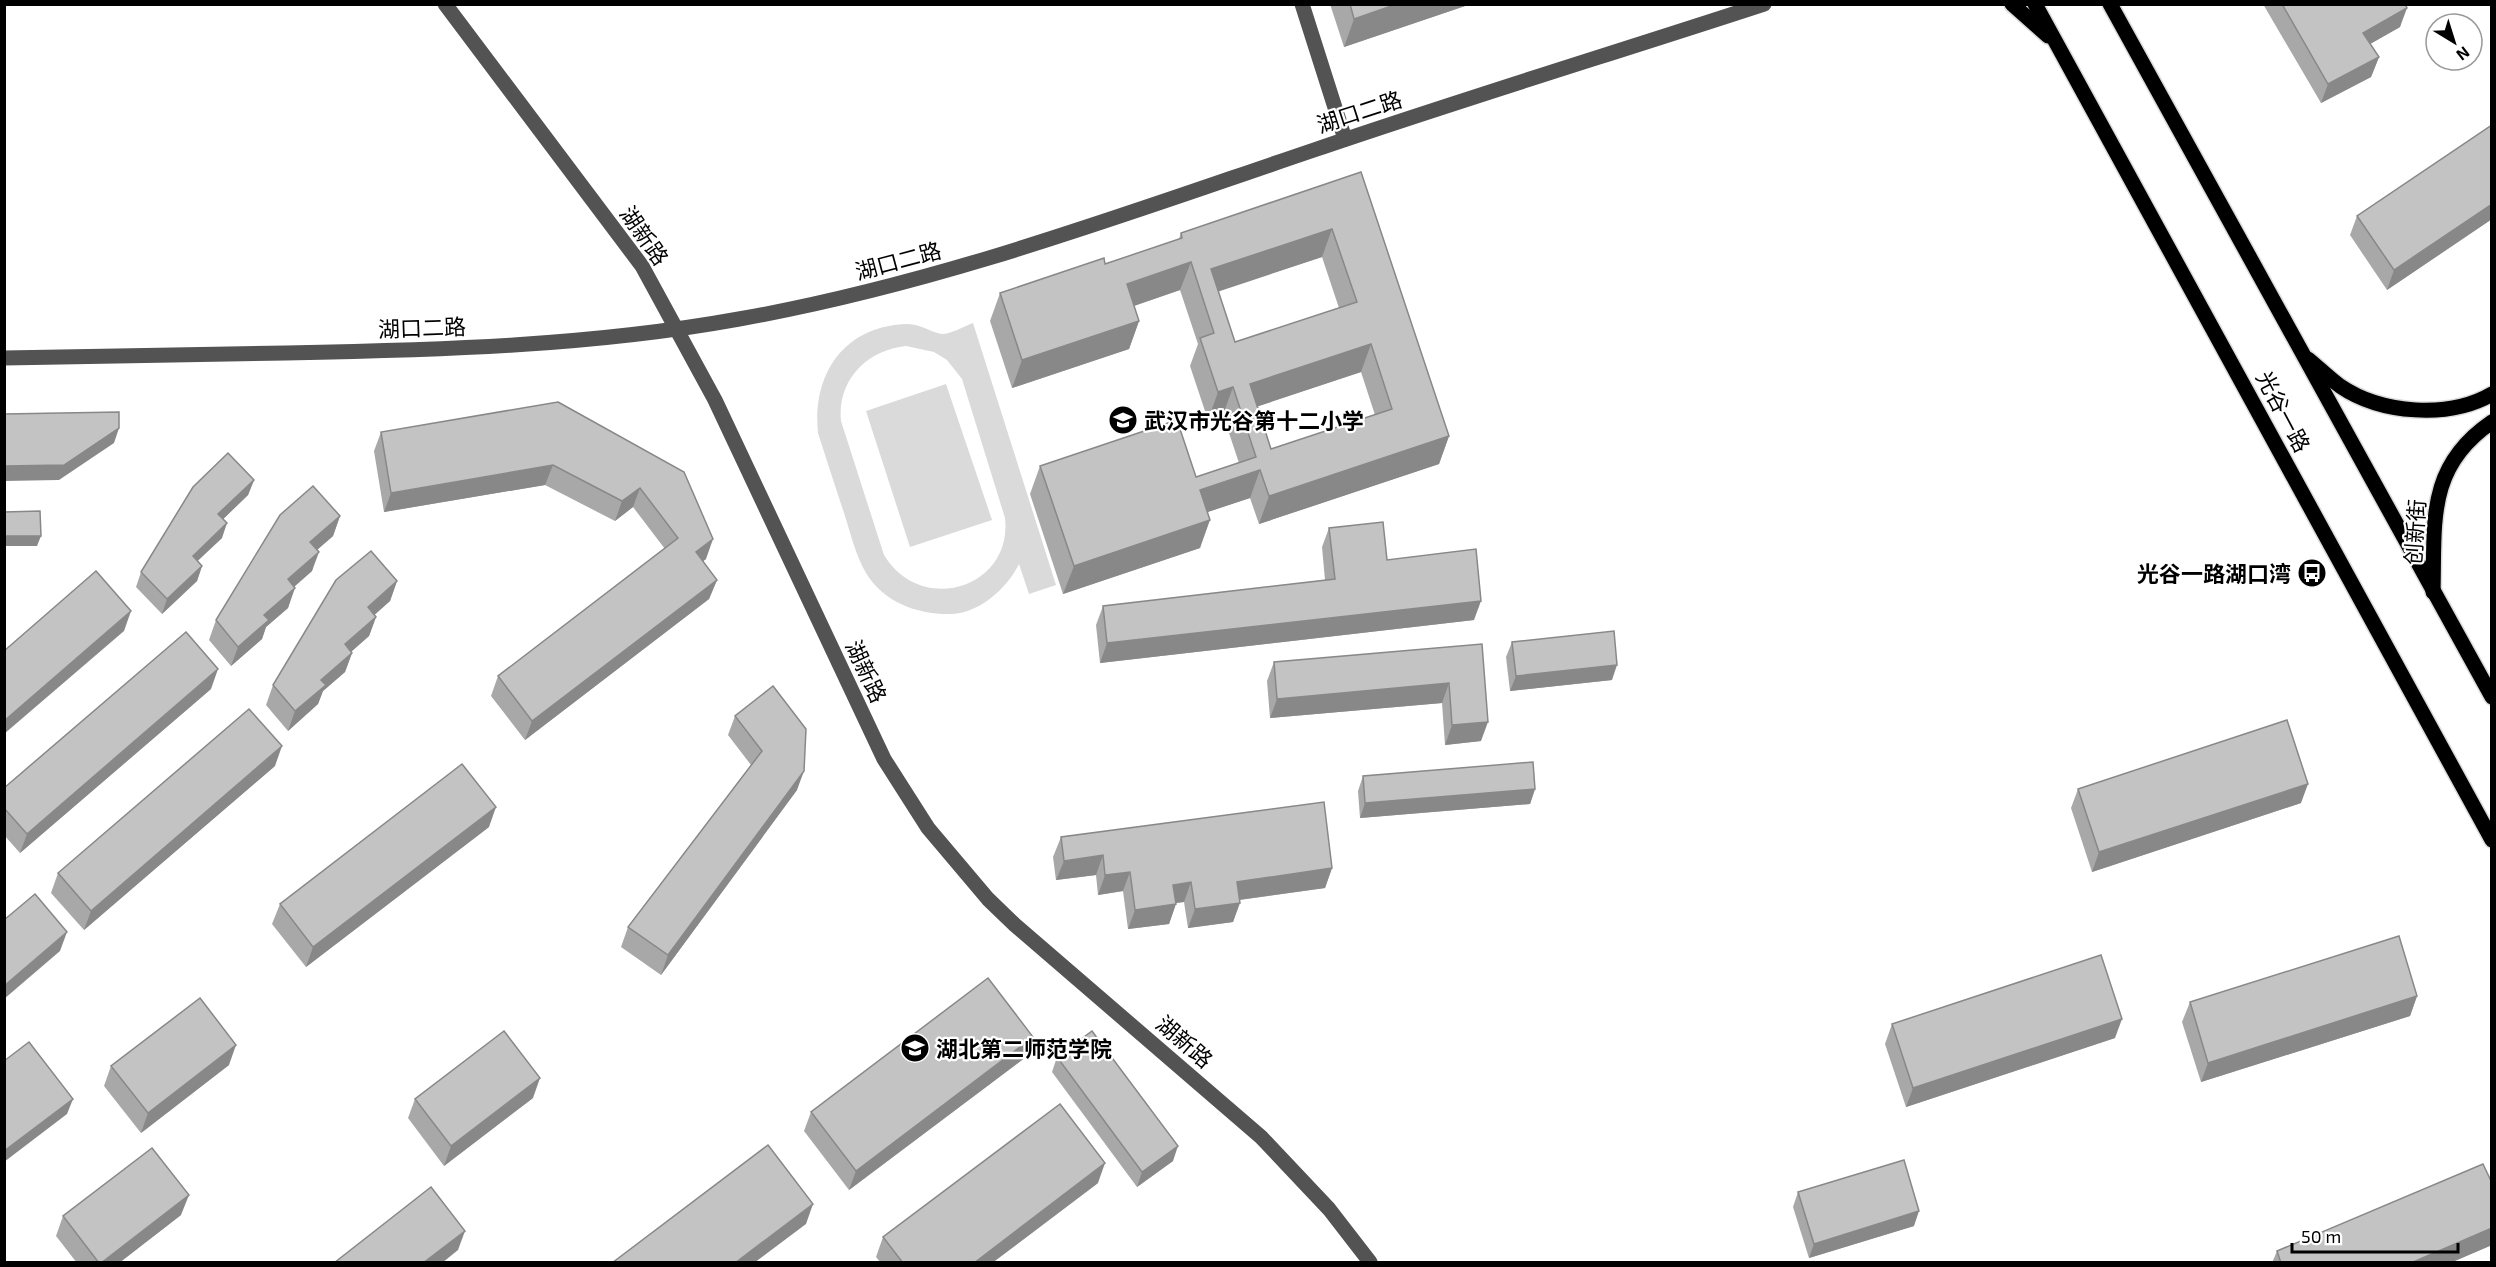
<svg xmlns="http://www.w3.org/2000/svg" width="2496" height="1267" font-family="'Exo 2','Noto Sans SC',sans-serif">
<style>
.green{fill:#dadada;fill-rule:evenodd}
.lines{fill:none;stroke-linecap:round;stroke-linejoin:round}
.major-casing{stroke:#dbdbdb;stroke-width:18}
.minor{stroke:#535353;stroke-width:15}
.major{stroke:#000;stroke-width:15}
.wall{fill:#a8a8a8;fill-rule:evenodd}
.shaded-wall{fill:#888}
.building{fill:#c3c3c3;stroke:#888;stroke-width:1.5;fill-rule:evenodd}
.labels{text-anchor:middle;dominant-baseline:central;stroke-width:4.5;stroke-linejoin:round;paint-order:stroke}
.street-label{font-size:22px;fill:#000;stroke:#fff}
.poi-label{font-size:22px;font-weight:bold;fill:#000;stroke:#fff;text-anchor:start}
</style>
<rect width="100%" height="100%" fill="#fff"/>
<g class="green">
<path d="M973,323L1056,585L1029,594L1019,564C1007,588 981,612 952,614C919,615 884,603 866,573C856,556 851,535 845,516C836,489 827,461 818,433C812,374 844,326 907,324C922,324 932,333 942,334C951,334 965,326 973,323ZM906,346L934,352L947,360L962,379L1005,518C1013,587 922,617 884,555L841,421C837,380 867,350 906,346Z"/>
<path d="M946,384L992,520L910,547L866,411Z"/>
</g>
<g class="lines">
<g class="major-casing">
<g id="major">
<path d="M2012,4L2048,36"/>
<path d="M2035,4L2492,840"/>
<path d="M2110,4L2492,697"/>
<path d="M2308,359C2319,368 2329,378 2340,386C2381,414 2449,419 2492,394"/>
<path d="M2433,592C2435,522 2426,467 2492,422"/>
</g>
</g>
<g class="minor">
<path d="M445,4L642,266L715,400L884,759L928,828L988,899L1015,925L1261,1137L1329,1209L1370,1262"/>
<path d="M1302,4L1345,139"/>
<path d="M4,358C98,356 192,355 286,353C438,350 590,346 739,319C937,284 1125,214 1314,150C1463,99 1614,53 1764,4"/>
</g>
<use href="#major" class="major"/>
</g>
<g class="wall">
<path d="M1330,4H1471L1344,47Z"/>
<path d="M2263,4H2405L2400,27L2370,44L2379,57L2371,77L2321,103Z"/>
<path d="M2492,125V219L2387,290L2350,235L2357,216Z"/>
<path d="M1361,172L1449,436L1439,464L1259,524L1250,498L1207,512L1200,548L1063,594L1030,494L1040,466L1196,477L1239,463L1223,415L1208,420L1190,366L1198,344L1180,290L1134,306L1139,321L1129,349L1012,388L990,321L1000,293L1105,264L1179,239L1181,233ZM1322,257L1339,308L1235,342L1218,291ZM1361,372L1375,415L1271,449L1258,406Z"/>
<path d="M381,432L684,472L706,559L703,561L717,580L709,599L525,740L491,696L498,676L665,549L633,507L615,521L545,485L384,512L374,451Z"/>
<path d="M254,480L248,495L223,519L222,538L197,561L202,566L197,581L162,614L136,587L141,572Z"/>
<path d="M340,516L333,536L317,550L312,571L294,587L288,608L266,627L262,639L231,666L209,640L216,620Z"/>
<path d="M1329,528L1387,560L1474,620L1100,663L1096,625L1103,606L1325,580L1322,547Z"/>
<path d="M397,581L390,601L374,615L376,617L369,636L351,652L352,653L345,672L323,691L318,704L288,731L266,705L273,685Z"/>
<path d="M1512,642L1612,680L1510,691L1506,657Z"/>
<path d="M1482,644L1481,741L1445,745L1442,703L1270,718L1267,681L1274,662Z"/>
<path d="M211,689L20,853L4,835V788Z"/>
<path d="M735,716L797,790L661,975L621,947L628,927L751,765L728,735Z"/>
<path d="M275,766L84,930L51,893L58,873Z"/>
<path d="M1363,776L1535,789L1530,804L1360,818L1358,791Z"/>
<path d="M2078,789L2301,803L2092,872L2071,808Z"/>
<path d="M489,827L306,967L272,924L280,904Z"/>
<path d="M1061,837L1332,868L1325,888L1240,900L1233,922L1188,928L1184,902L1176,903L1169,924L1128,929L1123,891L1098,895L1096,875L1056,880L1053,857Z"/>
<path d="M2417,996L2410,1016L2201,1082L2182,1022L2190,1002Z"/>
<path d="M1892,1024L2115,1038L1906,1107L1885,1044Z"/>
<path d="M1033,1037L1026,1057L849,1190L804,1131L811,1112Z"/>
<path d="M1057,1057L1173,1161L1137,1187L1052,1072Z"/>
<path d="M229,1065L141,1133L104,1086L111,1066Z"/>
<path d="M533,1098L444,1166L408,1118L415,1099Z"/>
<path d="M1098,1183L992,1263H881L876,1257L883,1237Z"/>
<path d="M2492,1183V1245L2450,1263H2272L2277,1251Z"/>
<path d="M1798,1192L1914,1226L1809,1258L1793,1207Z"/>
<path d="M181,1215L119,1263H77L56,1236L63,1216Z"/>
</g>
<g class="shaded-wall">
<path d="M1397,4H1471L1344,47L1354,19Z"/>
<path d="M2407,8L2400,27L2356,52L2363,33Z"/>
<path d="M2379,57L2371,77L2321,103L2328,84Z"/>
<path d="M2492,204V219L2387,290L2394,270Z"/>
<path d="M1332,229L1322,257L1202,297L1211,269Z"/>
<path d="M1191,262L1180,290L1116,312L1127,284Z"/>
<path d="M1139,321L1129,349L1012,388L1022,360Z"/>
<path d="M1371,344L1361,372L1241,412L1250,384Z"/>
<path d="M1233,387L1223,415L1208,420L1218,392Z"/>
<path d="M119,428L114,443L59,480L4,481V466Z"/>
<path d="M1449,436L1439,464L1259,524L1269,496Z"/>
<path d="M553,465L545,485L384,512L391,493Z"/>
<path d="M1260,470L1250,498L1190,518L1200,490Z"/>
<path d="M254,480L248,495L213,529L218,514Z"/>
<path d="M640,488L633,507L615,521L622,501Z"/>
<path d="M340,516L333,536L303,562L310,542Z"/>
<path d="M1210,520L1200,548L1063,594L1074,566Z"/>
<path d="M227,523L222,538L187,571L193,556Z"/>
<path d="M4,536H41L37,546H4Z"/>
<path d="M713,539L706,559L689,572L696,552Z"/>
<path d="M319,552L312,571L280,599L288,579Z"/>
<path d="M202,566L197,581L162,614L167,599Z"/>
<path d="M717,580L709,599L525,740L532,721Z"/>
<path d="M397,581L390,601L361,627L368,607Z"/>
<path d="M295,588L288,608L266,627L262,639L231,666L238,647L264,615Z"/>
<path d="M1481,601L1474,620L1100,663L1107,643Z"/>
<path d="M131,611L124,631L4,734V721Z"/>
<path d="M376,617L369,636L337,664L345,644Z"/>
<path d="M352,653L345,672L323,691L318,704L288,731L295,711L321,680Z"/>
<path d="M1617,665L1612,680L1510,691L1516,676Z"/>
<path d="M218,669L211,689L20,853L27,834Z"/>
<path d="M1449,683L1442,703L1270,718L1277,699Z"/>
<path d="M1488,722L1481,741L1445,745L1452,725Z"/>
<path d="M282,746L275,766L84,930L91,911Z"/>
<path d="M804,771L797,790L661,975L668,955Z"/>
<path d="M2308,784L2301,803L2092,872L2099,852Z"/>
<path d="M1535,789L1530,804L1360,818L1365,803Z"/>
<path d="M496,807L489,827L306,967L313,947Z"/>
<path d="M1103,855L1096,875L1056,880L1064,861Z"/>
<path d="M1332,868L1325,888L1230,901L1237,882Z"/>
<path d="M1130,872L1123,891L1098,895L1105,875Z"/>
<path d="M1191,882L1184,902L1166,904L1173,885Z"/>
<path d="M1240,903L1233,922L1188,928L1195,909Z"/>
<path d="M1176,904L1169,924L1128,929L1135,910Z"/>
<path d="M67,932L60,951L4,999V986Z"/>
<path d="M2417,996L2410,1016L2201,1082L2208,1063Z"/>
<path d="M2122,1019L2115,1038L1906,1107L1913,1088Z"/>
<path d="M1033,1037L1026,1057L849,1190L856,1171Z"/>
<path d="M236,1045L229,1065L141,1133L148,1113Z"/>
<path d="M540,1078L533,1098L444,1166L451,1146Z"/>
<path d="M73,1099L67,1114L4,1162V1151Z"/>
<path d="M1178,1146L1173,1161L1137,1187L1142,1172Z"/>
<path d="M1105,1163L1098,1183L992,1263H974Z"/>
<path d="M189,1195L181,1215L119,1263H101Z"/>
<path d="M813,1204L806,1224L754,1263H735Z"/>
<path d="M1919,1211L1914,1226L1809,1258L1814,1244Z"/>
<path d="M2492,1228V1245L2450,1263H2411Z"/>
<path d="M465,1231L458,1250L442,1263H423Z"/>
</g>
<g class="building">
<path d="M1350,4H1397L1354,19Z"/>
<path d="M2282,4H2405L2407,8L2363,33L2379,57L2328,84Z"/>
<path d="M2492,125V204L2394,270L2357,216Z"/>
<path d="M1361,172L1449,436L1269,496L1260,470L1200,490L1210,520L1074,566L1040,466L1177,420L1196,477L1256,457L1233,387L1218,392L1200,338L1214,333L1191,262L1127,284L1139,321L1022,360L1000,293L1104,258L1105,264L1182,238L1181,233ZM1332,229L1357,302L1235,342L1211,269ZM1371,344L1392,409L1271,449L1250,384Z"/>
<path d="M558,402L684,472L713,539L696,552L717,580L532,721L498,676L678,538L640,488L622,501L553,465L391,493L381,432Z"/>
<path d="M119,412V428L64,465L4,466V414Z"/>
<path d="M228,453L254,480L218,514L227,523L193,556L202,566L167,599L141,572L193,487Z"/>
<path d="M313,486L340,516L310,542L319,552L288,579L295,588L264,615L269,620L238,647L216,620L280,515Z"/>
<path d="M40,511L41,536H4V512Z"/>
<path d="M1383,522L1387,560L1476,549L1481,601L1107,643L1103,606L1335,579L1329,528Z"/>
<path d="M371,551L397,581L368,607L376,617L345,644L352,653L321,680L326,685L295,711L273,685L336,580Z"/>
<path d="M96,571L131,611L4,721V651Z"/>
<path d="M1614,631L1617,665L1516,676L1512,642Z"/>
<path d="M186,632L218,669L27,834L4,808V788Z"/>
<path d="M1482,644L1488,722L1452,725L1449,683L1277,699L1274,662Z"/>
<path d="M773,686L806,729L804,771L668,955L628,927L762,751L735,716Z"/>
<path d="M249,709L282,746L91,911L58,873Z"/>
<path d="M2287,720L2308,784L2099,852L2078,789Z"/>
<path d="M1533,762L1535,789L1365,803L1363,776Z"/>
<path d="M462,764L496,807L313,947L280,904Z"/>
<path d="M1324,802L1332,868L1237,882L1240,903L1195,909L1191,882L1173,885L1176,904L1135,910L1130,872L1105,875L1103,855L1064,861L1061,837Z"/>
<path d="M35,894L67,932L4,986V920Z"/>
<path d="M2399,936L2417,996L2208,1063L2190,1002Z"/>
<path d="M2101,955L2122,1019L1913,1088L1892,1024Z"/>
<path d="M988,978L1033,1037L856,1171L811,1112Z"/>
<path d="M200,998L236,1045L148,1113L111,1066Z"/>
<path d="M504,1031L540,1078L451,1146L415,1099Z"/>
<path d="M1092,1031L1178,1146L1142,1172L1057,1057Z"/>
<path d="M29,1042L73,1099L4,1151V1061Z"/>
<path d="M1060,1104L1105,1163L974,1263H903L883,1237Z"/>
<path d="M768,1145L813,1204L735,1263H612Z"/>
<path d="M152,1148L189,1195L101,1263H99L63,1216Z"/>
<path d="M1904,1160L1919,1211L1814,1244L1798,1192Z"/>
<path d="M2483,1164L2492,1183V1228L2411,1263H2281L2277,1251Z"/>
<path d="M431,1187L465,1231L423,1263H334Z"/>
</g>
<defs>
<g id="school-disc" transform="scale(1.5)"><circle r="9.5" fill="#000" stroke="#fff"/><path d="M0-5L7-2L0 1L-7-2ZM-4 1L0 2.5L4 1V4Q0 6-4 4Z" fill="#fff"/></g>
<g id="bus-disc" transform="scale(1.5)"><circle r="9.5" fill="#000" stroke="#fff"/><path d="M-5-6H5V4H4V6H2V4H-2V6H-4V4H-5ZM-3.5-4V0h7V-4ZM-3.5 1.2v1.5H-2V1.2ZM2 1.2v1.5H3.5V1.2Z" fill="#fff"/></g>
<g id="university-disc" transform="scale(1.5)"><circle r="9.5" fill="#000" stroke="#fff"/><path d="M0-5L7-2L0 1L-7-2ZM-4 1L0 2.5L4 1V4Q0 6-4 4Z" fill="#fff"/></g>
</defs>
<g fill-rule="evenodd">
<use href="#school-disc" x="1123" y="420"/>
<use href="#bus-disc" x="2312" y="573"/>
<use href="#university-disc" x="915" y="1048"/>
</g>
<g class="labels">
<g class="street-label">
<text transform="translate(1359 111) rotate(-18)">湖口二路</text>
<text transform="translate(645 235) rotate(55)">湖新路</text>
<text transform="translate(898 260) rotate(-15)">湖口二路</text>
<text transform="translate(422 327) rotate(-2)">湖口二路</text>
<text transform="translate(2284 411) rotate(62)">光谷一路</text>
<text transform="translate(2414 532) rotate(-86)">创新街</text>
<text transform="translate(867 671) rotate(65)">湖新路</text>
<text transform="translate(1185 1041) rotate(41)">湖新路</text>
</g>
<g class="poi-label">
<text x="1144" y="420">武汉市光谷第十二小学</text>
<text x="2291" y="573" text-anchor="end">光谷一路湖口湾</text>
<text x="936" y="1048">湖北第二师范学院</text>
</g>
</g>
<rect width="2496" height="1267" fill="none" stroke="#000000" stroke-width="12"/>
<g transform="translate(2454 42) rotate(142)"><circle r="28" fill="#ffffff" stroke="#999999" stroke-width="1.5"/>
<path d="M0-4.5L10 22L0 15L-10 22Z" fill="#000000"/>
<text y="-9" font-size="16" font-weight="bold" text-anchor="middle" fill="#000000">N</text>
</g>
<path d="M2292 1243v9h166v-9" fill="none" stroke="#000000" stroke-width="3"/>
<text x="2301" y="1243" font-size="18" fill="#000000" stroke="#ffffff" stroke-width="4.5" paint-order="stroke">50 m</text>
</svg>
